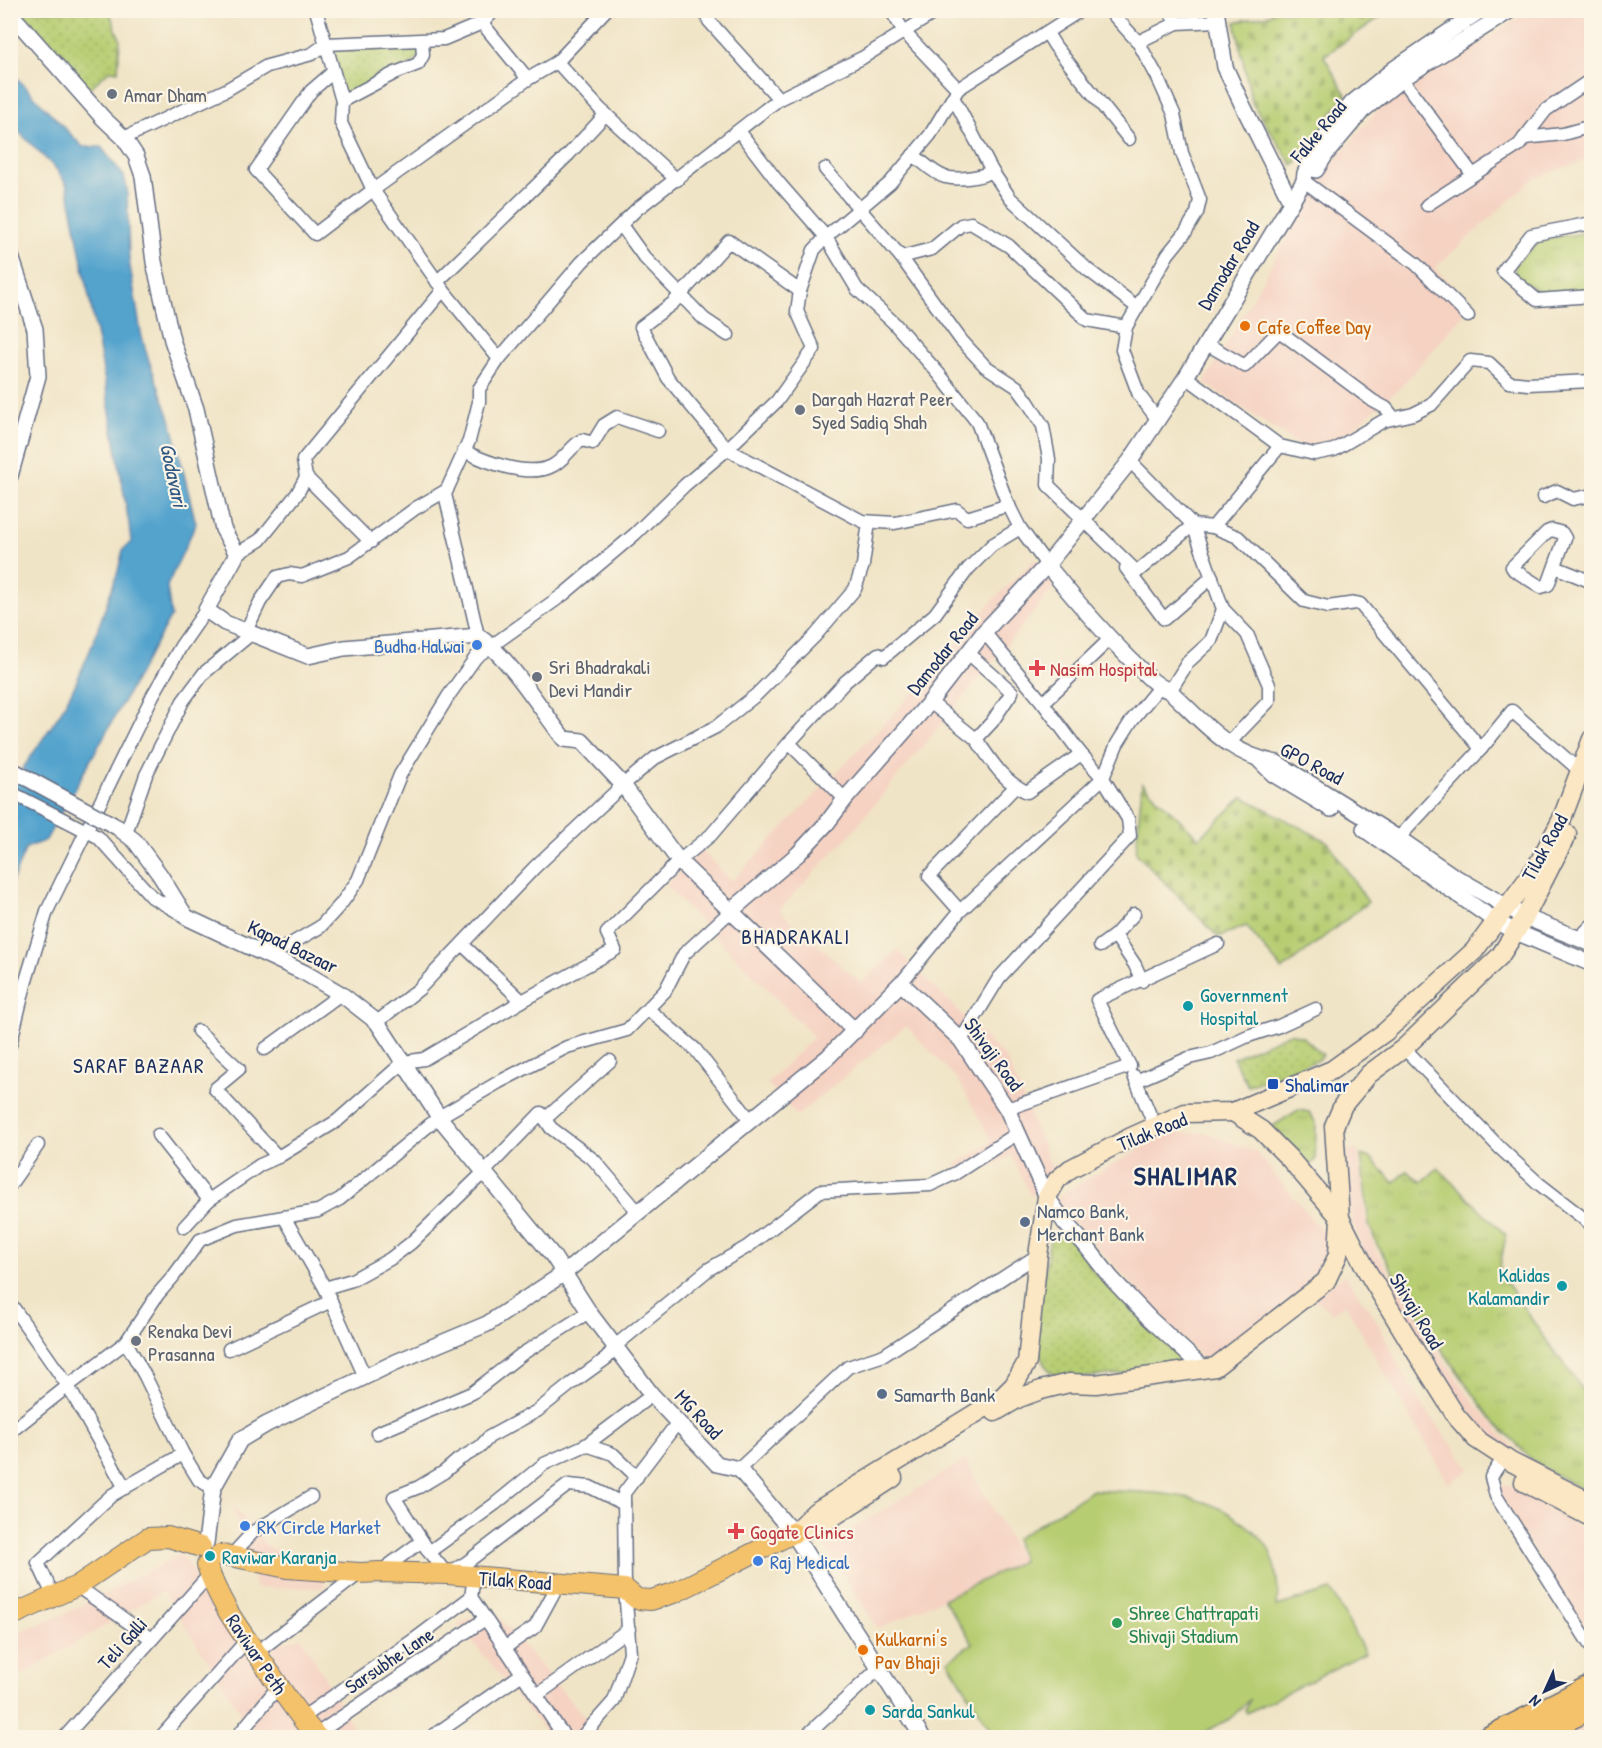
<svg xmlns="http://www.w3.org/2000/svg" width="1602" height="1748" font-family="'Patrick Hand',sans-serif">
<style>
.built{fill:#f5d2c2}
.grass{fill:url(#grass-dots);stroke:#697e68;stroke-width:1.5}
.cemetery{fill:url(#cemetery-stones);stroke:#697e68;stroke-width:1.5}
.park{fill:url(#park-tufts);stroke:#697e68;stroke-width:1.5}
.pitch{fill:#b7cd72;stroke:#697e68;stroke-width:1.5}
.water{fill:#53a3cd;stroke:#376996;stroke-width:1.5}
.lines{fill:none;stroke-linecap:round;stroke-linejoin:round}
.minor-casing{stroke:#666e82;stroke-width:15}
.tertiary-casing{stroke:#666e82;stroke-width:18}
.secondary-casing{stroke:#666e82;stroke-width:21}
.primary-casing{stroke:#666e82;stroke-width:22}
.trunk-casing{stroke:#666e82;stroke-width:24}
.minor{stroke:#fff;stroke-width:12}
.tertiary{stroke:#fff;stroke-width:15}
.secondary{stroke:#fbe7c3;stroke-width:18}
.primary{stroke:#f4c26a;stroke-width:20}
.trunk{stroke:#f4c26a;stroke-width:21}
.tertiary-bridge-casing{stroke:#666e82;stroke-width:18;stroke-linecap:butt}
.tertiary-bridge{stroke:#fff;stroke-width:15}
.worship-dot{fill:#6b7280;stroke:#fcf5e5;stroke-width:2}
.food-dot{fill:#e8710a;stroke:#fcf5e5;stroke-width:2}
.shop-dot{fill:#3f7fe0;stroke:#fcf5e5;stroke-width:2}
.health-dot{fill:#e0444e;stroke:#fcf5e5;stroke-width:2}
.culture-dot{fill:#0f9aa8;stroke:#fcf5e5;stroke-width:2}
.transit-dot{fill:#1a4fb4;stroke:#fcf5e5;stroke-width:2}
.service-dot{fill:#5c6f8a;stroke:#fcf5e5;stroke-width:2}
.leisure-dot{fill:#2e9e5b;stroke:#fcf5e5;stroke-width:2}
.labels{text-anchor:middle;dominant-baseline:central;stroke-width:4.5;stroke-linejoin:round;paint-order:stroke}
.worship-label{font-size:20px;fill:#5b616d;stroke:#fcf5e5;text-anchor:start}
.street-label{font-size:20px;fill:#1b2f5e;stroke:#fcf5e5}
.food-label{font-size:20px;fill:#c56008;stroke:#fcf5e5;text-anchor:start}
.shop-label{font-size:20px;fill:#366cbe;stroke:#fcf5e5;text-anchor:start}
.health-label{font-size:20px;fill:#be3a42;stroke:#fcf5e5;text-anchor:start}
.culture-label{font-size:20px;fill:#0d838f;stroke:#fcf5e5;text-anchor:start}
.transit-label{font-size:20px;fill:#164399;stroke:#fcf5e5;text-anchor:start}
.service-label{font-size:20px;fill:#4e5e75;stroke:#fcf5e5;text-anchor:start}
.leisure-label{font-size:20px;fill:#27864d;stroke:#fcf5e5;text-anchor:start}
.water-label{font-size:21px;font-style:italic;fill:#2f5885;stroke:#fcf5e5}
.neighbourhood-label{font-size:21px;letter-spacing:1.5px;fill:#1b2f5e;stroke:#fcf5e5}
.district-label{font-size:26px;font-weight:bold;letter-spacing:1.5px;fill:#1b2f5e;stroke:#fcf5e5}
</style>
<defs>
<pattern id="grass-dots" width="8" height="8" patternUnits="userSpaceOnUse" patternTransform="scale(1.5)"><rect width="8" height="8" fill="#b7cd72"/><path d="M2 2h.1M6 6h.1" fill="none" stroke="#9db065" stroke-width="1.8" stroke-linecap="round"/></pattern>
<pattern id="cemetery-stones" width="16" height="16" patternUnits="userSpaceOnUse" patternTransform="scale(1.5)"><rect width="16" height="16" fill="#b7cd72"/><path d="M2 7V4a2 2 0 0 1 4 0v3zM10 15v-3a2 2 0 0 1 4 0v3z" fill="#9db065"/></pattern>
<pattern id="park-tufts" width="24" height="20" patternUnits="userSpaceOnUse" patternTransform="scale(1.5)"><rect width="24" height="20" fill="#b7cd72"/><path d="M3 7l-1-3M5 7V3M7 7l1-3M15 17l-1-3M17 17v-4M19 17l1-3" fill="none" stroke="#9db065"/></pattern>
</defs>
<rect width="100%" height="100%" fill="#fcf5e5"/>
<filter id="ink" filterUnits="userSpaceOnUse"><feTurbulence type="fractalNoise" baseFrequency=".0167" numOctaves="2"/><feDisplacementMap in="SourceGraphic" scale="12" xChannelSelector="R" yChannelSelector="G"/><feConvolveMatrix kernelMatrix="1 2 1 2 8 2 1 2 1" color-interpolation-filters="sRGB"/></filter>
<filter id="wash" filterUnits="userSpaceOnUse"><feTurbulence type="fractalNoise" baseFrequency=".008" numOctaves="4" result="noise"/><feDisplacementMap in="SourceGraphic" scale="24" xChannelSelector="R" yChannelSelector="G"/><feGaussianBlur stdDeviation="1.35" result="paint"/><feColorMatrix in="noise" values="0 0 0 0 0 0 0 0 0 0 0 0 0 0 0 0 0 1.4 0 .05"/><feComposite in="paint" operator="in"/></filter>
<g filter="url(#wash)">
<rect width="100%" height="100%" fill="#f0e4c6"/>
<g class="built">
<path d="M1529,11H1591V158L1533,179L1435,268L1471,305L1402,386L1343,437L1302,447L1204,383L1322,176L1378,109Z"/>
<path d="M1035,559L1056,585L851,833L779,910L861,983L897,950L1007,1060L1054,1173L1031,1196L1011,1156L964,1179L955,1164L992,1141L958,1080L906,1026L797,1116L767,1083L814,1037L666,886L701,850L732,881L915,691L995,598Z"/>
<path d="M1168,1133H1207L1256,1152L1331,1242L1327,1270L1207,1365L1056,1203L1058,1196Z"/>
<path d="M1347,1150H1358L1367,1225L1375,1249L1430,1338L1419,1346L1364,1257L1350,1213Z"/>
<path d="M1345,1275L1377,1321L1400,1368L1425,1409L1470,1469L1449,1484L1345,1304L1332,1313L1313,1297Z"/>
<path d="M1437,1349L1473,1401L1518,1453L1514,1458L1486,1431L1460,1400L1429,1355Z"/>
<path d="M965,1460L1022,1561L878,1629L824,1546Z"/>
<path d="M1506,1484L1591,1534V1638L1496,1491Z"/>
<path d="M233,1505L268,1547L328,1575L323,1588H256Z"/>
<path d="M181,1554L247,1653L301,1637L359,1737H262L246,1721L163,1591L12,1681L10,1635L63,1615Z"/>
<path d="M494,1612L602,1737H550L457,1623Z"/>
<path d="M1591,1713V1737H1546Z"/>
</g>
<g class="grass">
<path d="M14,11H109L120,39L118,71L110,70L84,93Z"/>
<path d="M418,43L421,54L414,63L343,98L329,47Z"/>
<path d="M1290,1033L1303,1037L1323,1055L1316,1061L1248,1086L1233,1058Z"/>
<path d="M1059,1235L1070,1240L1077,1246L1095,1273L1183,1360V1369L1062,1379C1028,1363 1036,1323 1041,1293C1044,1274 1047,1256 1050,1238Z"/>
</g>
<g class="cemetery">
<path d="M1272,11H1389L1324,56L1346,95L1293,166L1252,103L1235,22L1272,14Z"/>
<path d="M1142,783L1199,838L1243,797L1328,842L1368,902L1282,970L1246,926L1218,937L1136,853Z"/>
</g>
<g class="park">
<path d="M1584,233L1589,294C1553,296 1546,297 1514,277L1515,264L1541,239Z"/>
<path d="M1298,1110L1309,1112L1316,1123L1315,1160L1309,1166L1303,1167L1270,1130L1273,1126Z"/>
<path d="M1361,1155L1372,1159L1394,1183L1407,1171L1422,1182L1438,1168L1506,1235L1499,1271L1541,1333L1591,1401V1494L1536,1464L1492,1420L1432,1336L1377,1245L1369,1225Z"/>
</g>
<path class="pitch" d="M1093,1490C1128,1492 1173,1491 1207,1503C1226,1509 1263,1533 1270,1552C1277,1570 1279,1588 1277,1606L1331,1590L1365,1653L1247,1713L1245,1710L1250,1699L1230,1719L1195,1737H995L948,1661L973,1643L943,1599L1022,1561L1015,1539Z"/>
<path class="water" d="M11,72L83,147H101L124,176L127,188L129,260L141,333L147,355L172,424L196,524L167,586L171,616L46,840L26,848L11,884V786L59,715L75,685L91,648L118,571L123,550L131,542L129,524L100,353L67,185L57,170L11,124Z"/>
</g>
<g filter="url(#ink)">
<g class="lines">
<g class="minor-casing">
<g id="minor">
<path d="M316,10L342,101L341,123L373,190L443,290L499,359L479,389V402L469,441L445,494L478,636"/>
<path d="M495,10L482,23L528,79"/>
<path d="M704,10L709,21L779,99"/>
<path d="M891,10L904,32L958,89"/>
<path d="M1109,10L1138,42L1157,76L1174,114L1182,153L1200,200L1197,213L1185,233L1168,254L1126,327L1122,350L1139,395L1158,420"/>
<path d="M1169,10L1177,23"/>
<path d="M1047,33L1055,46L1129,139"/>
<path d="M1138,42L1177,23L1218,21"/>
<path d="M557,62L600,109L677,180"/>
<path d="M333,72L311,91L256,170L315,234L373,190L528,79L557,62L606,10"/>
<path d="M1397,72L1473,175L1427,205"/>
<path d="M953,97L992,171L1010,198L1088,270L1137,307"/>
<path d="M342,101L395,73L418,64L423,55L422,41"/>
<path d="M124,138L226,90L267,66L312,54L326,44L444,39L482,23"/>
<path d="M1524,138L1563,134L1592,126"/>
<path d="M913,155C922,161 934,174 945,177C959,180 980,178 992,171"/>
<path d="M825,169L901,257L961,340L985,366L1017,387L1028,402L1043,426L1049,459L1048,485L1137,572L1193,525L1213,527L1280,446"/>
<path d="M1473,175L1519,145L1546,110L1592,79"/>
<path d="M1304,181L1416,264L1468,316"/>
<path d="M1592,223L1531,235L1503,271L1537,300L1592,296"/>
<path d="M621,225L644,257L704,319L728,335"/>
<path d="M901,257L932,249L961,225L971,223L1009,246L1087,320L1126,327"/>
<path d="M437,282L569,154L606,114"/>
<path d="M800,291L729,241L673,303L641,327L668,378L727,449L862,521L895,523L957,510L967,518L1009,505"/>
<path d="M1205,343L1245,366L1279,331L1373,401L1386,408L1394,418"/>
<path d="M499,359L582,262L637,209L779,99L862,58L939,10"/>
<path d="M1186,377L1280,446L1314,454L1334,450L1383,421L1413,414L1431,405L1470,361L1489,363L1509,382L1528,384L1592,381"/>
<path d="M464,451C486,462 526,477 550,467C563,462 570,447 582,440L593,443L604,425L617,417L658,431"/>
<path d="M1130,461L1193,525L1223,609L1211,641L1188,662L1170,691"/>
<path d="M306,477L371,542"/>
<path d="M1543,497L1557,491L1573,499L1592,495"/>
<path d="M1213,527L1238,537L1304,601L1328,607L1356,603L1360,604L1481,749"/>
<path d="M1552,530L1562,533L1565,538L1548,585L1541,587L1514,570L1512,567L1547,532Z"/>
<path d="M237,554L260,540L297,494L306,477L303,460L443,290"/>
<path d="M1047,565L1020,528L1007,502L977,422L939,374L893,322L857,289L826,237L890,183L930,135L958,89L1081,10"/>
<path d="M1555,567L1592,582"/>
<path d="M1126,568L1164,619L1212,577"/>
<path d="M1223,609L1247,634L1269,685V701L1227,745"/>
<path d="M246,631L260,602L277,577L289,574L302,576L349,557L416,508L447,490"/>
<path d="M930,702L976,739L992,722L1012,692L968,653"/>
<path d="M1043,703L1110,639"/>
<path d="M976,739C991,760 1002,781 1027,792L1081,754"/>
<path d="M10,792L98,837L152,897L185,916"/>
<path d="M845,799L789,743L845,682L878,654L884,657L935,614L968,569L992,545L1020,528"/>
<path d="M126,833L146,775L183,701L204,673L251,634"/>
<path d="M1393,844L1481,749L1512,711L1580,771"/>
<path d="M960,911L929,876L1015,787"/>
<path d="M1115,935L1134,914"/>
<path d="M1579,938L1592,925"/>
<path d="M462,944L522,1001"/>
<path d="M1100,946L1115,935L1135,965L1142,981"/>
<path d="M270,956L320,927L341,904L358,880L400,775L449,695L476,657L564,594L635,534L685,485L724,452L777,401L814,349L797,311L800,291L814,250L826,237L778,182L739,131"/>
<path d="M901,983L960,911L1103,778L1117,744L1132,720L1159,687"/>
<path d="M649,1010L695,1049L751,1121"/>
<path d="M377,1022L419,989L535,867L623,785L655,758L716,727L756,695L815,636L855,589L863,565L869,522"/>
<path d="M198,1031L239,1069L215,1089L278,1157"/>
<path d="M961,1040L999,978L1130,836L1128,819L1103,778L1081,754L1043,703L984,632"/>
<path d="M10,1045L25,984L47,911L153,695L181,646L206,610"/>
<path d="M1404,1048L1500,1148L1538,1183L1592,1225"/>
<path d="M265,1049L341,994"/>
<path d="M1134,1076L1155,1127"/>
<path d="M1136,1081L1189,1058L1211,1053L1248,1036L1279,1026L1316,1009"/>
<path d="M1007,1109L1130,1066L1097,1000L1218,944"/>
<path d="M545,1119L610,1061"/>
<path d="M158,1135L209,1200"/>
<path d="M10,1185L38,1145"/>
<path d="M284,1217L325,1288L365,1377"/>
<path d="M184,1227L209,1200L260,1165L278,1157L337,1121L404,1062L424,1059L522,1001L615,950L607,933L679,861L711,835L789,743"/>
<path d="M325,1288L352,1280L390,1259L411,1243L484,1172L541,1113L551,1128L594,1160L639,1213"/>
<path d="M10,1303L68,1386L126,1342L158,1294L173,1277L200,1240L237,1225L318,1211L340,1199L439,1117L499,1082L567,1047L627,1030L665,991L684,954L732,910"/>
<path d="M126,1342L145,1376L183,1454L199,1480L213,1488"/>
<path d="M229,1349L331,1301"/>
<path d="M10,1432L68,1386L125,1488"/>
<path d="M377,1433L472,1393L522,1354L589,1312"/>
<path d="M586,1445L652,1395"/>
<path d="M1504,1457L1491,1477L1496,1496L1592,1648"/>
<path d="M739,1469L848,1367L884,1355L1038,1255"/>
<path d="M624,1504L590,1487L568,1485L466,1563L447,1574L429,1552L394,1497L419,1487L444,1472L458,1460L480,1447L489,1437L537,1411L571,1384L607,1358L615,1346L709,1269L747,1247L820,1191L930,1185L956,1173L1018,1133"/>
<path d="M429,1552L495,1504L544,1464L586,1445L613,1454L637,1477"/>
<path d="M231,1556L253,1532L311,1497"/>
<path d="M381,1571L422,1541"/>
<path d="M474,1577L471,1597L565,1738"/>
<path d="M77,1586L152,1639"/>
<path d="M53,1595L38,1563L112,1495L183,1454"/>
<path d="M504,1648L535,1627L559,1583"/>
<path d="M256,1653L360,1573"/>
<path d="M537,1695L629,1629"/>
<path d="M302,1718L415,1639L471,1597"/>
<path d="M64,1738L210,1574"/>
<path d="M160,1738L246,1641"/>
<path d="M236,1738L278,1687"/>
<path d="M311,1738L485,1619"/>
<path d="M430,1738L522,1674"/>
<path d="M551,1738L561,1731"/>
<path d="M581,1738L614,1701L630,1653L625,1589L624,1493L678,1422"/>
<path d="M804,1738L878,1669"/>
</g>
</g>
<g class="tertiary-casing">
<g id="tertiary">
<path d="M1216,10L1225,67L1241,102L1291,202"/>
<path d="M10,13L103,118L124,138L136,156L143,176L154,262L172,340L196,409L223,529L237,554L206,610L225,623L308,656L344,648L478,636C509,657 540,708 564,739L582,741L623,785L679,861L855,1031"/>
<path d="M1316,170L1326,154L1362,111L1402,79L1511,10"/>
<path d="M10,253L35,329L38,376L10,476"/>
<path d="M1047,565C1074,599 1100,629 1130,659C1143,671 1153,685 1170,691C1204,723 1229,755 1277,763L1398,838L1452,875L1525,917L1592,944"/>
<path d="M1259,760L1273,774L1331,809"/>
<path d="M117,827L135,841L160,875L186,917L305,973L341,994L377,1022L439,1117L553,1256L591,1315L652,1395L717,1464L739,1469L793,1533L923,1738"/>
<path d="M1364,829L1497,922L1516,932L1592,964"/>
<path d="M732,910L798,854L827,823L845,799L930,702L984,632L1047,565L1130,461L1186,377L1304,181L1305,173L1318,147L1352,103L1394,69L1481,10"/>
<path d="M206,1543L213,1488L240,1440L267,1424L396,1362L487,1324L563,1274L828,1057L901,983L961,1040L1007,1109L1047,1197L1065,1223L1083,1242L1111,1278L1149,1318L1203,1368"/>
</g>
</g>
<g class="secondary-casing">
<g id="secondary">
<path d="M1233,1112L1261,1130L1289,1158L1340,1218L1367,1271L1419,1357L1456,1416L1476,1439L1511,1462L1592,1503"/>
<path d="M995,1412L1019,1398L1041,1390L1069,1383L1096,1384L1215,1367L1326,1281L1338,1255L1340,1218L1334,1126L1343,1105L1369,1074L1404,1048L1500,956L1525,917L1567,834"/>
<path d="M1524,1482L1592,1518"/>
<path d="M798,1532L822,1524L893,1478"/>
<path d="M793,1533L815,1512L1002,1397L1014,1385L1027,1362L1038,1255L1047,1197L1057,1180L1070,1169L1131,1137L1185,1113L1233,1112L1332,1070L1385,1032L1474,951L1536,868L1561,821L1592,739"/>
</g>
</g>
<g class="primary-casing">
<g id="primary">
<path d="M220,1555L231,1556L287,1568L360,1573L380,1572L447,1574L625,1589L637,1599L651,1600L674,1593L793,1533"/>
<path d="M207,1565C217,1598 237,1627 257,1654C277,1682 294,1712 318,1738"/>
<path d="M10,1616L77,1586L148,1538L168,1537L201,1547"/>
</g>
</g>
<g class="trunk-casing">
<g id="trunk">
<path d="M1487,1738L1592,1685"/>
<path d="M1530,1738L1592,1708"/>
</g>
</g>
<use href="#minor" class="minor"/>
<use href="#tertiary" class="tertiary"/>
<use href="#secondary" class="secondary"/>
<use href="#primary" class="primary"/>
<use href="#trunk" class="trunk"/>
<g class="tertiary-bridge-casing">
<path id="tertiary-bridge" d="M10,769L117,827"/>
</g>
<use href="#tertiary-bridge" class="tertiary-bridge"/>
</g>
</g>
<g class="worship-dot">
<circle cx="112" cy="94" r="6"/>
<circle cx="800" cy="410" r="6"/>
<circle cx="537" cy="677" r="6"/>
<circle cx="136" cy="1341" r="6"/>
</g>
<g class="food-dot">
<circle cx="1245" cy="326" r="6"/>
<circle cx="863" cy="1650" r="6"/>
</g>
<g class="shop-dot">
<circle cx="477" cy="645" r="6"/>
<circle cx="245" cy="1526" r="6"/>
<circle cx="758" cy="1561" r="6"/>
</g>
<g class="health-dot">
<path d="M1034 659h6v6h6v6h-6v6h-6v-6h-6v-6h6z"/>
<path d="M733 1522h6v6h6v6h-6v6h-6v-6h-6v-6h6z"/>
</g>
<g class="culture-dot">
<circle cx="1188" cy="1006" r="6"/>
<circle cx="1562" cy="1286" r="6"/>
<circle cx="210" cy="1556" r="6"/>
<circle cx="870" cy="1710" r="6"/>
</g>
<rect class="transit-dot" x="1267" y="1078" width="12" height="12" rx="3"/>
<g class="service-dot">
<circle cx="1025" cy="1222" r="6"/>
<circle cx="882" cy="1394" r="6"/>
</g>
<circle class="leisure-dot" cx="1117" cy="1623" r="6"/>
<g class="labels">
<g class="worship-label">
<text x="124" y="94">Amar Dham</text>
<text x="812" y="398">Dargah Hazrat Peer<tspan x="812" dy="23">Syed Sadiq Shah</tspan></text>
<text x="549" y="666">Sri Bhadrakali<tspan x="549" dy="23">Devi Mandir</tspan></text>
<text x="148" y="1330">Renaka Devi<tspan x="148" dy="23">Prasanna</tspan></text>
</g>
<g class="street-label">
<text transform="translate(1318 131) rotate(-50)">Falke Road</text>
<text transform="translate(1228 265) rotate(-59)">Damodar Road</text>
<text transform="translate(942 653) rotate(-51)">Damodar Road</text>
<text transform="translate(1312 763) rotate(28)">GPO Road</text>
<text transform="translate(1544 847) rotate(-61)">Tilak Road</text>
<text transform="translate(293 946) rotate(26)">Kapad Bazaar</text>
<text transform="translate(994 1054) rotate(54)">Shivaji Road</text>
<text transform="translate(1152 1131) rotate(-22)">Tilak Road</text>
<text transform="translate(1417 1311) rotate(59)">Shivaji Road</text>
<text transform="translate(699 1414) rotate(47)">MG Road</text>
<text transform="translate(515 1580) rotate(4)">Tilak Road</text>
<text transform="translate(122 1643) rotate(-48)">Teli Galli</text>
<text transform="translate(257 1654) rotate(56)">Raviwar Peth</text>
<text transform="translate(389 1660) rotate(-34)">Sarsubhe Lane</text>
</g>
<g class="food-label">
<text x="1257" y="326">Cafe Coffee Day</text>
<text x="875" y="1638">Kulkarni's<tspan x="875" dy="23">Pav Bhaji</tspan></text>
</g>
<g class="shop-label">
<text x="465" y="645" text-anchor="end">Budha Halwai</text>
<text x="257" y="1526">RK Circle Market</text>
<text x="770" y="1561">Raj Medical</text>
</g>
<g class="health-label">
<text x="1050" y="668">Nasim Hospital</text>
<text x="750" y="1531">Gogate Clinics</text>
</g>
<g class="culture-label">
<text x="1200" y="994">Government<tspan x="1200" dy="23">Hospital</tspan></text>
<text x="1550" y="1274" text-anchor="end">Kalidas<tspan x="1550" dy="23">Kalamandir</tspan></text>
<text x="222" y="1556">Raviwar Karanja</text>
<text x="882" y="1710">Sarda Sankul</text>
</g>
<g class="transit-label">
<text x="1285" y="1084">Shalimar</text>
</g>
<g class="service-label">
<text x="1037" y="1210">Namco Bank,<tspan x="1037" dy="23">Merchant Bank</tspan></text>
<text x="894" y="1394">Samarth Bank</text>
</g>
<g class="leisure-label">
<text x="1129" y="1612">Shree Chattrapati<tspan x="1129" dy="23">Shivaji Stadium</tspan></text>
</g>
<g class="water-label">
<text transform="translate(174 475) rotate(78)">Godavari</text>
</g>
<g class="neighbourhood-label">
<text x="796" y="936">BHADRAKALI</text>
<text x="139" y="1065">SARAF BAZAAR</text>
</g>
<g class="district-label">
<text x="1186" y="1175">SHALIMAR</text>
</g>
</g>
<rect width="1602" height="1748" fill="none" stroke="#fcf5e5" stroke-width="36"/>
<g transform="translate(1545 1691) rotate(225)" stroke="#fcf5e5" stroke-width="4.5" paint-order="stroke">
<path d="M0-4.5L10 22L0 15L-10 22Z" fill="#1b2f5e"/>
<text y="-9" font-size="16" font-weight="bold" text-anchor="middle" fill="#1b2f5e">N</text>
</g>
</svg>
